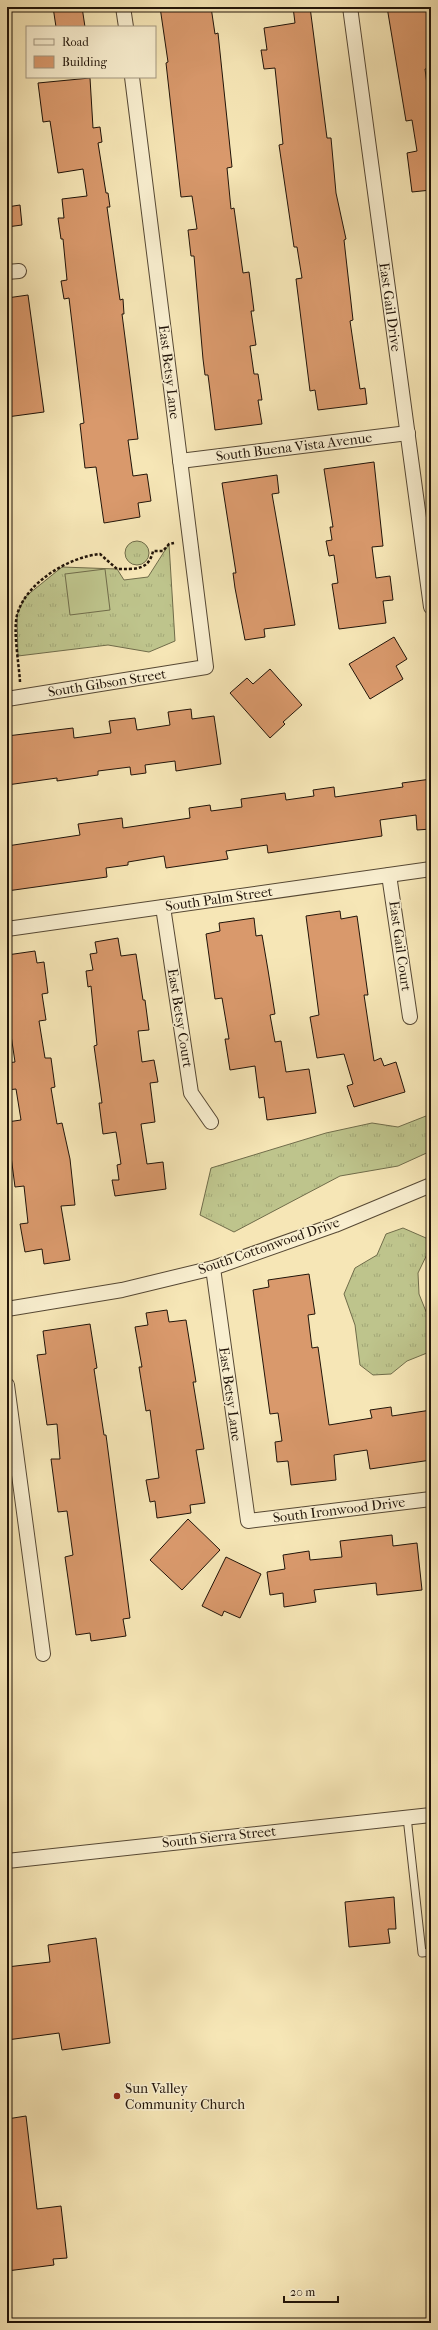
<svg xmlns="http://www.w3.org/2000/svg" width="438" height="2330" font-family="'IM FELL French Canon',serif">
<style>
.grass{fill:url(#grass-tufts);stroke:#706c4a}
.pitch{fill:#bec48c;stroke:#706c4a}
.building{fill:#d9996c;stroke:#211409}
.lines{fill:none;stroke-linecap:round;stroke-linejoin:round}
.lane-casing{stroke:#564834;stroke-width:9}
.street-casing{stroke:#564834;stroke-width:16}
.path{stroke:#211409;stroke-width:2.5;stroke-dasharray:3 2;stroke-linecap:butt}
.lane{stroke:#f9efd0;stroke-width:7}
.street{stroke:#f9efd0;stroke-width:14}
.poi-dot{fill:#8f2418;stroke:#f9efd0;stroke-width:1.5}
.labels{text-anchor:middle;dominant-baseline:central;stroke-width:3;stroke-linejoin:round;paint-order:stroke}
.street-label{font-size:14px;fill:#211409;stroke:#f9efd0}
.poi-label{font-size:14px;fill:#211409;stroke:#f9efd0;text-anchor:start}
</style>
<defs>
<pattern id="grass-tufts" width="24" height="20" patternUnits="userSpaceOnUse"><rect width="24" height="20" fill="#bec48c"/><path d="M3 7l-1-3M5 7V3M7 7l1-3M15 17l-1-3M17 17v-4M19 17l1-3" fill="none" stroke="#a3a877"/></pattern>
</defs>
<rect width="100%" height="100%" fill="#f6e6b6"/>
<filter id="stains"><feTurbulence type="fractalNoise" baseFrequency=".005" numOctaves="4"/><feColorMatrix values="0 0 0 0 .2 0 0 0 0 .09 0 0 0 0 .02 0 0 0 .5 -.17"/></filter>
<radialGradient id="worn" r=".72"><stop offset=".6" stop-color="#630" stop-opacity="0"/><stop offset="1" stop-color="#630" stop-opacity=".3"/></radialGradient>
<g class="grass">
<circle cx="137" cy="553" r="12"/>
<path d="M169,544L175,641L149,652L108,645L18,656L17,615L25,597L62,567L117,569L124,580L148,577Z"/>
<path d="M431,1111V1151L398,1166L340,1176L234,1232L200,1215L211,1168L326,1133L372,1123L398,1127L426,1116Z"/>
<path d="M403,1228L426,1238L431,1246L418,1273L419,1294L431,1324V1346L427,1353L407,1361L391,1374L373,1375L360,1365L355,1325L344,1294L355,1268L377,1255L386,1234Z"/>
</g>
<path class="pitch" d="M105,569L110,610L70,615L65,574Z"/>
<g class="building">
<path d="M53,7H82L85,27H56Z"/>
<path d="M160,7H211L215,34L218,33L232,167L227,168L231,209L234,208L243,273L249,272L254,311H251L256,345L250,346L254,374H258L262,400H258L262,424L215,430L208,375H205L203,359L194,256H191L188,230L197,229L192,196L181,197L166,63L168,62Z"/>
<path d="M293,7H310L327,138H331L336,193L346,239L344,240L353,320L350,321L360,389L365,388L367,404L318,410L315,390L310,391L296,279L302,278L297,247H294L279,145L283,144L275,68L264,69L261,50H267L264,28L295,23Z"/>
<path d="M387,7H431V68L425,69L429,100H431V190L412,192L407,153L417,151L412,120L406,121Z"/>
<path d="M90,78L93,128L100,127L102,142L98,143L106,193H108L110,207H107L120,300L123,299L124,314H122L138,439L128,440L133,476L147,474L151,501L138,503L140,517L104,523L96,467L85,468L80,424L84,423L69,298L64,299L61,281L67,280L63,239H61L58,218H64L62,199L87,196L83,169L58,173L50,121L43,122L38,83Z"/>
<path d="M20,205L22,225L7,227V207Z"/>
<path d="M28,295L44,412L7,417V298Z"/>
<path d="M374,462L383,546L372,547L376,578L390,576L393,600L383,601L386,623L339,629L332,584L338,583L334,555L329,556L326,541L332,540L330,527H333L324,469Z"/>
<path d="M277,475L279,493L272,494L295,625L264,629L265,637L245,640L235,588L233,573H236L222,483Z"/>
<path d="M394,637L407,659L396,666L403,679L370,699L349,664Z"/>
<path d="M270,669L302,705L283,722L285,724L270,738L230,693L247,678L253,684Z"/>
<path d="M191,709L192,719L214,716L221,764L176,771L175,761L145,765L146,773L131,775L130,767L98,771V775L57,781V778L7,785V736L73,728L74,738L111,733L109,721L135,718L137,730L170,725L168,712Z"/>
<path d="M431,779V829L417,830L416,815L380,820L382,836L268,853L267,845L226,851L228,859L166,868L164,856L128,862V865L106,868L107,877L7,891V846L80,835L78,824L122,818L123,828L190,818L189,808L210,805L211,811L242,807L241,799L285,793L286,800L314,796L313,790L334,787L335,797L403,787L402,783Z"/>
<path d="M340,911L341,919L357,916L368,995H364L374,1061L381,1058L384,1066L396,1062L405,1092L354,1107L347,1086L353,1084L344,1054L317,1058L310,1017L319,1015L306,916Z"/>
<path d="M254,918L256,936L262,935L268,970L275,1014L270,1015L275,1042L281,1041L286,1072L309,1069L316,1113L267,1120L264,1097L259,1098L255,1066L230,1070L225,1039H229L222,998L215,999L206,934L220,931L219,923Z"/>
<path d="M118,938L121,956L136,954L143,1000H145L149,1030L138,1031L142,1062L154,1060L158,1082L150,1083L155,1122L141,1124L147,1164L163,1162L166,1189L115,1196L112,1180H119L117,1165L121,1164L116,1132L103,1134L99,1103H102L94,1046L97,1045L91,986L88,987L86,971L93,970L90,954L97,953L95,942Z"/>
<path d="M35,951L37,963L44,962L48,993L42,994L46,1020L39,1021L45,1058H51L55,1087L51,1088L57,1124L62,1123L70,1159L75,1205L61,1206L70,1260L44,1264L42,1249L25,1252L20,1224L28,1223L24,1186L15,1187L7,1125V1122L21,1120L16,1089L7,1090V1063L15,1062L11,1035L7,1036V955Z"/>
<path d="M309,1274L315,1314L308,1315L312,1348L318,1347L329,1425L372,1418L370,1410L391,1407L392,1416L431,1410V1460L370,1469L367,1450L334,1455L336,1480L291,1485L288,1461L277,1462L275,1442L282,1441L278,1413L270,1414L253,1290L269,1287L268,1280Z"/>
<path d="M167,1310L169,1322L186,1320L196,1382H193L204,1449L196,1450L205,1503L190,1505L191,1513L157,1518L155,1501L150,1502L146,1480L159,1478L150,1410L146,1411L139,1367H142L135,1327L148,1325L146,1313Z"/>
<path d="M90,1324L97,1368L94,1369L104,1435H106L130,1618L123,1619L126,1636L91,1641L90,1633L76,1635L65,1557L73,1555L67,1511L58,1512L51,1459H60L57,1424L47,1425L37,1355L46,1354L43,1331Z"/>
<path d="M188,1519L220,1550L182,1590L150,1560Z"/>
<path d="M392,1535L393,1546L417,1543L422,1590L377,1595L376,1583L314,1590L316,1602L284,1607L283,1593L270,1595L267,1572L285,1569L283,1555L309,1551L310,1560L342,1557L340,1541Z"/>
<path d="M226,1557L261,1574L240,1618L224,1611L222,1616L202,1606Z"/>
<path d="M394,1897L396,1929H388L390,1943L349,1947L345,1902Z"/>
<path d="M96,1938L110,2043L62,2050L59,2033L7,2040V1967L50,1962L48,1945Z"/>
<path d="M26,2116L37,2209L61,2206L67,2258L53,2259L54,2265L7,2271V2119Z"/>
</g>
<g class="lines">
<g class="lane-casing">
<path id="lane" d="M407,1817L422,1953L431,1952"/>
</g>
<g class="street-casing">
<g id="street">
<path d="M123,7L126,27"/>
<path d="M350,7L431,607"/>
<path d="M7,272L19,271"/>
<path d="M180,461L408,433"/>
<path d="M7,699L206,667L132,77"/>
<path d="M389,875L410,1017"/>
<path d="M163,907L191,1093L211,1122"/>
<path d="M7,929L431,869"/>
<path d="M213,1268L248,1521L431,1499"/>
<path d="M7,1309L122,1290L213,1268L335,1225L431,1185"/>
<path d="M7,1385L43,1654"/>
<path d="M7,1861L431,1815"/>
</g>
</g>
<path class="path" d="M20,682C19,664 13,632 17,615C26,582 69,557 100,554L117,569C134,569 149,571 153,551H163L169,544L174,543"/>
<use href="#lane" class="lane"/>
<use href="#street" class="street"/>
</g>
<circle class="poi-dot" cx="117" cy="2096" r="4"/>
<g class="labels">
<g class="street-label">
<text transform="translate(390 307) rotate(82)">East Gail Drive</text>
<text transform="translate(169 372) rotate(83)">East Betsy Lane</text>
<text transform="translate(294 447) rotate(-7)">South Buena Vista Avenue</text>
<text transform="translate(107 683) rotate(-9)">South Gibson Street</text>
<text transform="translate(219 899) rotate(-8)">South Palm Street</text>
<text transform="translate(400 946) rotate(82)">East Gail Court</text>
<text transform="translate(180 1018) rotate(81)">East Betsy Court</text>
<text transform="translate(269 1246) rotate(-19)">South Cottonwood Drive</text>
<text transform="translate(230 1394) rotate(82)">East Betsy Lane</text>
<text transform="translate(339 1510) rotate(-7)">South Ironwood Drive</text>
<text transform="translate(219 1837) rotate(-6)">South Sierra Street</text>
</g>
<g class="poi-label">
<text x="125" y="2088">Sun Valley<tspan x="125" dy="16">Community Church</tspan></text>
</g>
</g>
<rect width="438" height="2330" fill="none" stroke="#f6e6b6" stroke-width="24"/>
<rect x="8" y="8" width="422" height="2314" fill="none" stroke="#211409" stroke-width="2"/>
<rect x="12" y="12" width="414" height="2306" fill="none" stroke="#211409"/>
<rect x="26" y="26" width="130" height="52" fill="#f9efd0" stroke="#a39780"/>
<rect x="34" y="39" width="20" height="6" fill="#f9efd0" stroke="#a39780"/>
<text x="62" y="46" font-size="12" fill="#211409">Road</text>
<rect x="34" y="56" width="20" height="12" fill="#d9996c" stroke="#a39780"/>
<text x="62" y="66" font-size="12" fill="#211409">Building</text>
<path d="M284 2296v6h54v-6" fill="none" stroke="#211409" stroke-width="2"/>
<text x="290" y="2296" font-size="12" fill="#211409" stroke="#f9efd0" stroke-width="3" paint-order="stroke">20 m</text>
<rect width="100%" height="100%" filter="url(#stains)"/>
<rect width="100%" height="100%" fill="url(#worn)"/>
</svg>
